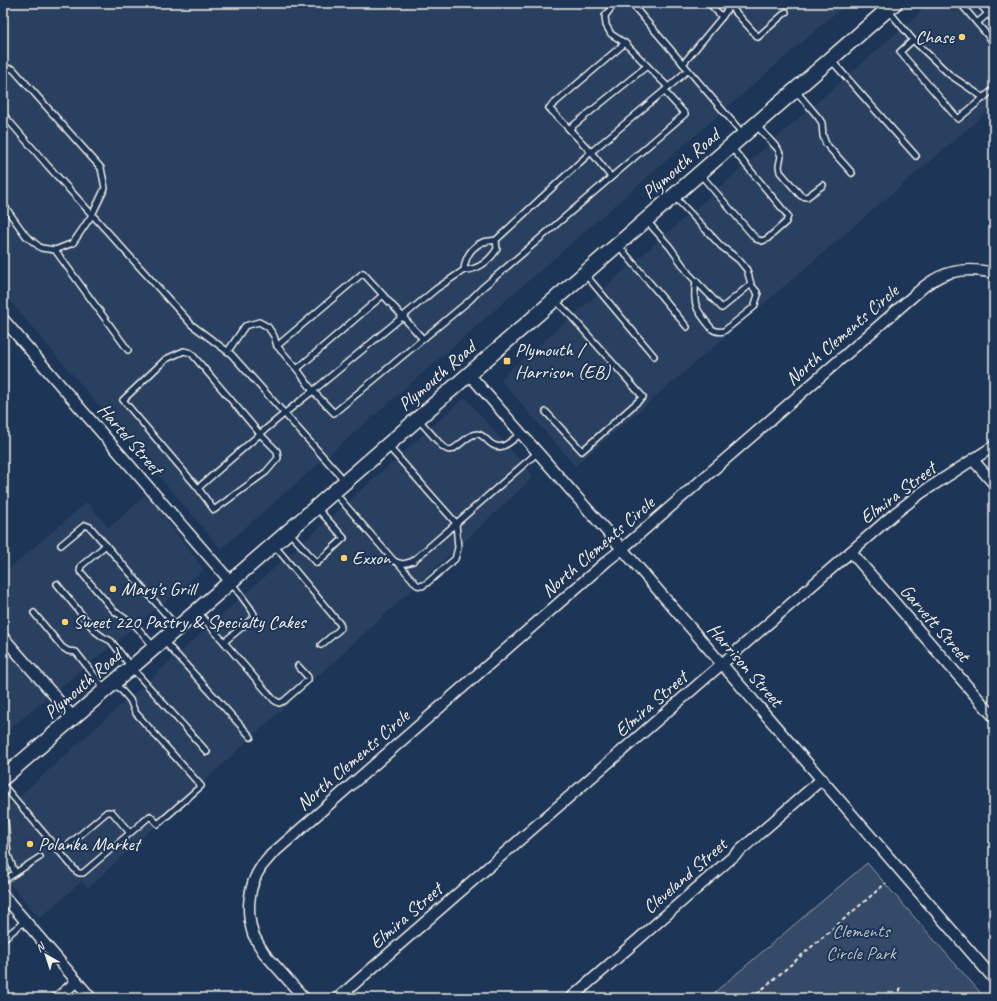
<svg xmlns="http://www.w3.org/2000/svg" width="997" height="1001" font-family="Caveat,sans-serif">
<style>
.built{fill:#2a4060}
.green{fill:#354a67;stroke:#949ea8}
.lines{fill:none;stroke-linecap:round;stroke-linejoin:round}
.lane-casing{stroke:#f4f1e8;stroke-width:8}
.street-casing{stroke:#f4f1e8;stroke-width:13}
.secondary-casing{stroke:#f4f1e8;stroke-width:17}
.path{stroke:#f4f1e8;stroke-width:2;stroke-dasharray:4 3;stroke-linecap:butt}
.lane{stroke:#1d3557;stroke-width:5}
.street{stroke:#1d3557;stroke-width:10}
.secondary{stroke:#1d3557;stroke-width:14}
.poi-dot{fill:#ffd166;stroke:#1d3557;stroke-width:1.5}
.labels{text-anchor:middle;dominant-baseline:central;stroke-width:4;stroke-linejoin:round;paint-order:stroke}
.poi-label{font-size:19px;fill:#f4f1e8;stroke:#1d3557;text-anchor:start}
.street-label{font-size:19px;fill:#f4f1e8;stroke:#1d3557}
.park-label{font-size:19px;fill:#bbbfc1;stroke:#1d3557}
</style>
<rect width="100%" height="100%" fill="#1d3557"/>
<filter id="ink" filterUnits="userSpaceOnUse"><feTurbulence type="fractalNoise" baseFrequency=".025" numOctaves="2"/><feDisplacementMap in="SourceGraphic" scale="8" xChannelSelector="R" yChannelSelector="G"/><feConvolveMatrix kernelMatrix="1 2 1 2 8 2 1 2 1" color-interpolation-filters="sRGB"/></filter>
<g filter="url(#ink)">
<g class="built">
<path d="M3,3H847L221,549L3,293Z"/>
<path d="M931,3H970L994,32V106L575,466L500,379Z"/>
<path d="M465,397L534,477L88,888L82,881L40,918L3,876V811Z"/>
<path d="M147,494L204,570L3,734V574L87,502L109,528Z"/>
<path d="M3,915L19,933L3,948Z"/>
</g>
<path class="green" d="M867,863L985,998H708Z"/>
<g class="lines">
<g class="lane-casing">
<g id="lane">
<path d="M617,3L611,8L605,16L606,25L611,34L625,43"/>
<path d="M631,3L743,134"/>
<path d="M709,3L722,17"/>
<path d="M960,3L994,43"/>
<path d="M730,6L758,37L786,12"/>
<path d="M888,10L913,40L900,52L958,119L994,89"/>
<path d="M977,23L990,12"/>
<path d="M913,40L950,75L984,98"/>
<path d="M831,60L916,156"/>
<path d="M683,64L722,17L731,4"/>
<path d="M3,68L13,69L101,168L105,188L92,215L73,243L55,250L41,248L26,236L3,204"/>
<path d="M796,91L818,117L822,123L823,136L826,144L852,173"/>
<path d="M3,114L48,166L192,325L231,354L345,481"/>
<path d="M756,125L778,149L781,156L779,166L780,172L801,196L807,197L823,185"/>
<path d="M569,129L647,66"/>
<path d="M700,174L756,239L762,241L767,239L786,222L788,216L785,212L731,147"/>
<path d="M611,177L591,152L549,108L625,43L659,78L668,87"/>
<path d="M647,221L670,247L689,274L722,308L751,284L747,270L739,260L721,246L674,196"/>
<path d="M496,240C492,241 487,241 483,242C471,247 465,258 464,270C479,270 489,261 497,249L496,240L591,152L664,91"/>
<path d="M618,245L687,327"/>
<path d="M55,250L128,350"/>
<path d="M585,274L654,356"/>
<path d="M696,281C692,306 697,311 712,329C716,332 720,332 724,331L754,307L758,295L757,292L750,284"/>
<path d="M277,346L363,273L423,339"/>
<path d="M228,351L245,326L259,322L268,327L274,336L277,346L297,369L313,391L436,289L464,270"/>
<path d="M297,369L383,295"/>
<path d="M546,412L582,451L643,397L572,317L555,300"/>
<path d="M418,419L442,446C445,448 447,450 450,450C458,449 467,434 477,434C481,434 484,437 487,440C500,454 509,443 521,433"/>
<path d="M388,446L456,523L458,548L455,559L427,583L422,586L417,585L399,564"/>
<path d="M198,488L214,510L266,472L278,458L277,451L260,434L191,353L184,351L166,359L123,400L198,488C236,455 273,421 313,391L334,413L470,300L481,289L685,114L664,91L688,70"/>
<path d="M334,492L394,561C401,565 405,564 413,561L537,453"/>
<path d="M289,532L317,563L344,538L317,508"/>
<path d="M61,545L85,525L90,527L177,627"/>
<path d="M106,545L81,566L80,571L114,611L136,626L154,647"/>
<path d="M274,545L340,624L341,627L339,630L321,645"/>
<path d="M57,584L95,631L103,637L111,641L131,667L207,752"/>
<path d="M198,612L274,700L279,703L284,701L308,680V677L298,666"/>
<path d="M34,613L62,647L68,651L76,652L105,689"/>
<path d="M164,641L251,737"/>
<path d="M224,642L253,618L254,614L251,609L231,582"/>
<path d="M3,785L76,871L79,873H83L150,816L158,824L201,786L135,712L130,700L115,683"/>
<path d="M3,819L5,821L8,855L15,873"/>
<path d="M60,852L107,812H112L130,833"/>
<path d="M3,881L40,857"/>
<path d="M3,939L25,921"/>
</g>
</g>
<g class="street-casing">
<g id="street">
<path d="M982,3L994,17"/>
<path d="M3,319L230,581"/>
<path d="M469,374L631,559L994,979"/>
<path d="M973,460L994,484"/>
<path d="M851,552L994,717"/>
<path d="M3,637L73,717"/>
<path d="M3,895L91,998"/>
<path d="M57,998L77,981"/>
<path d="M304,998L264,953C260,947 256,940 253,934C246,912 248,886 261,867C264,863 268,859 271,855L607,561L622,549L919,291C923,287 927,284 932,281C950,269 973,268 994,273"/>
<path d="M338,998L894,514L921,493L994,446"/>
<path d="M571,998L822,779"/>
</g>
</g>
<g class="secondary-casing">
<path id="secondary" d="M3,778L197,611L895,3"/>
</g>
<g class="path">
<path d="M752,998L886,883"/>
<path d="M902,998L900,994V989L902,986"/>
</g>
<use href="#lane" class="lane"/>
<use href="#street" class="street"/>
<use href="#secondary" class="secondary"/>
</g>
</g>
<g class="poi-dot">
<circle cx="962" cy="37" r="4"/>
<rect x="503" y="357" width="8" height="8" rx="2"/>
<circle cx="344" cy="558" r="4"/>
<circle cx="113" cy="589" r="4"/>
<circle cx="65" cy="622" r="4"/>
<circle cx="30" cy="844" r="4"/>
</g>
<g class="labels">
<g class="poi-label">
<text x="954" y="37" text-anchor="end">Chase</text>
<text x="515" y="350">Plymouth /<tspan x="515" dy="22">Harrison (EB)</tspan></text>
<text x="352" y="558">Exxon</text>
<text x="121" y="589">Mary's Grill</text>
<text x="73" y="622">Sweet 220 Pastry &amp; Specialty Cakes</text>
<text x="38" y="844">Polanka Market</text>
</g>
<g class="street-label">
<text transform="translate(681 164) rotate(-41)">Plymouth Road</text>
<text transform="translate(842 335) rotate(-41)">North Clements Circle</text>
<text transform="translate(437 376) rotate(-41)">Plymouth Road</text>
<text transform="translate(130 439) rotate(49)">Hartel Street</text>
<text transform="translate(898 493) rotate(-37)">Elmira Street</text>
<text transform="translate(598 547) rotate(-41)">North Clements Circle</text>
<text transform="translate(935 623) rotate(49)">Garvett Street</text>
<text transform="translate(745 665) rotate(49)">Harrison Street</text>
<text transform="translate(83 684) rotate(-41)">Plymouth Road</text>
<text transform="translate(651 704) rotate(-41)">Elmira Street</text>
<text transform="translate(353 760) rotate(-41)">North Clements Circle</text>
<text transform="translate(685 876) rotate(-41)">Cleveland Street</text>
<text transform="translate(406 916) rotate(-41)">Elmira Street</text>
</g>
<g class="park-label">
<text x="861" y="931">Clements<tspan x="861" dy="22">Circle Park</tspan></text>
</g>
</g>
<rect width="997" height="1001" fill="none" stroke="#1d3557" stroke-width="16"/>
<rect x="8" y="8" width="981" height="985" fill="none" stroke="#f4f1e8" stroke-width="1.5" filter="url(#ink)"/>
<g transform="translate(46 955) rotate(321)" stroke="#1d3557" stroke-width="3" paint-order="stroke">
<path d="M0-3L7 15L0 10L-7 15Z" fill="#f4f1e8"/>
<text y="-6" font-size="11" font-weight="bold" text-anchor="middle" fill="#f4f1e8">N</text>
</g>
</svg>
